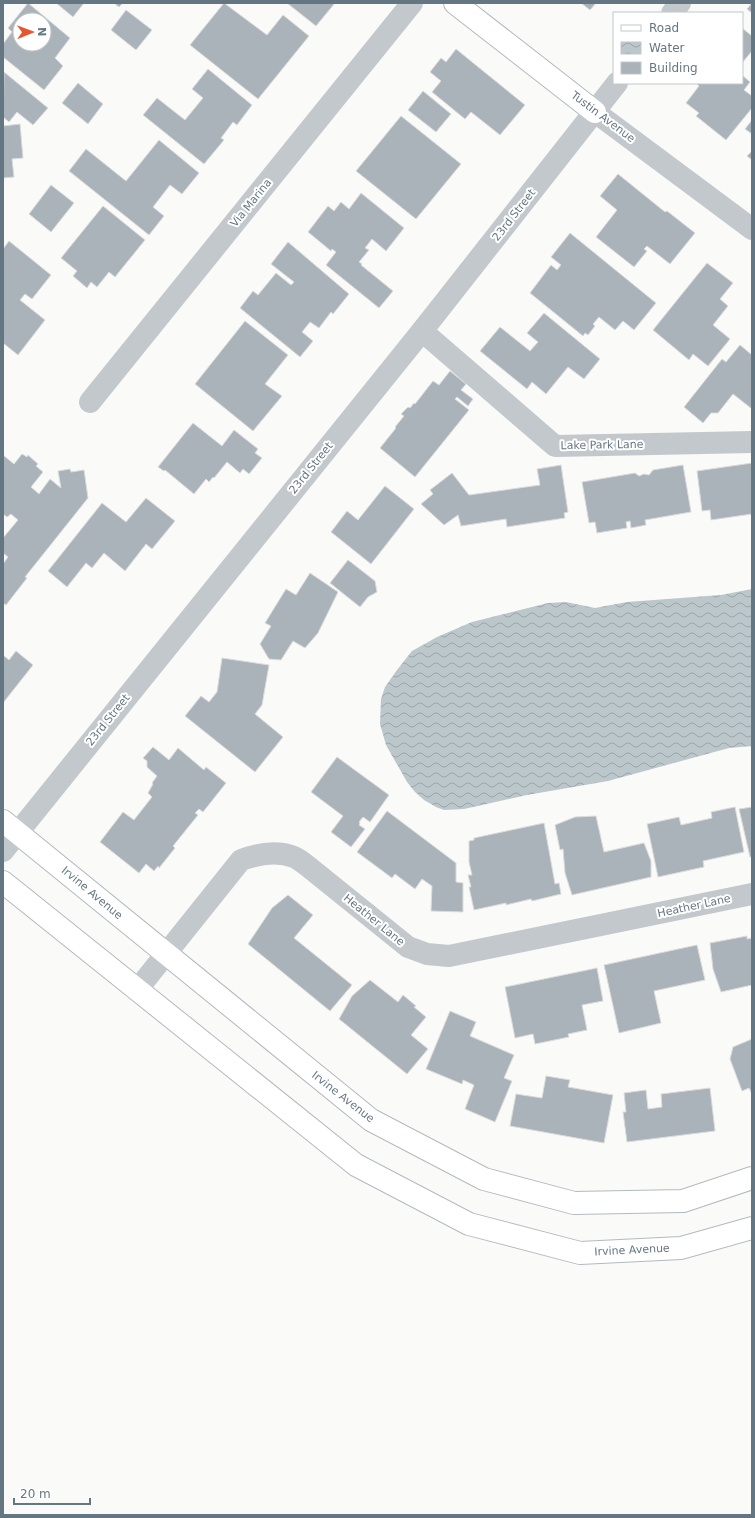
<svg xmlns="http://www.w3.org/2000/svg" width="755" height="1518" font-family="'DejaVu Sans',sans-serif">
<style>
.water{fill:url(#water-waves)}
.building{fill:#aab3b9;stroke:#dcdcda;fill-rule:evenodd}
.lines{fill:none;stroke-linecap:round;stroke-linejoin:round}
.secondary-casing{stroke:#b3babf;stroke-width:24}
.street{stroke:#c3c8cc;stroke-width:22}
.secondary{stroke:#fff;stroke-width:22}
.labels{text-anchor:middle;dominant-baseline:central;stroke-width:4;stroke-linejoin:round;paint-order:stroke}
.street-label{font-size:11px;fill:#657683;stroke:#fff}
</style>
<defs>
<pattern id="water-waves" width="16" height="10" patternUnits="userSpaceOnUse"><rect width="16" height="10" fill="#bbc7cb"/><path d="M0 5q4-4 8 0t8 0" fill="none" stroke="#9ca6aa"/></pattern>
</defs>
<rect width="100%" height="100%" fill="#fafaf8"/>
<path class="water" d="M752,589V746L729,748L608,781L527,795L464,809L444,810L436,807L424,800L415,792L407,782L386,745L380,724L381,699L385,687L397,670L412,651L437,637L472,622L548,603L566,602L595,608L627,602L721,595Z"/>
<g class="building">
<path d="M28,3L70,38L55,58L63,66L44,90L3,57V44L12,32L8,28ZM20,20H44V44H20Z"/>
<path d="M56,3H84L73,17Z"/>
<path d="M114,3H123L119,7Z"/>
<path d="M224,3L267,35L283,15L309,36L258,99L190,45Z"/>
<path d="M287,3H335L316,26Z"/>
<path d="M581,3H596L590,10Z"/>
<path d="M752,3V13L747,9Z"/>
<path d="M126,10L152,30L136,50L111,30Z"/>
<path d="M742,28L752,36V51L742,63Z"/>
<path d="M456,49L525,105L500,135L471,112L465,119L432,92L441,81L430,72L441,58L446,62Z"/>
<path d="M208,69L252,105L237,125L233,122L221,138L224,140L204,164L143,115L157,98L185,120L203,98L192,89Z"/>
<path d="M4,72L48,108L33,125L17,112L9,122L3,117Z"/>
<path d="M742,75L750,82L744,90L752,96V108L726,140L696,116L699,113L686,103L699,86L696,83H742Z"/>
<path d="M78,83L103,104L88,124L62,103Z"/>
<path d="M423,91L451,114L436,132L408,110Z"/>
<path d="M401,116L461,164L416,219L356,171Z"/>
<path d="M752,120V134L745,129Z"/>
<path d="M20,124L23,158L12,159L14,177L3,178V126Z"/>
<path d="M159,140L199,173L182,194L170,185L153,207L164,216L149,235L69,171L86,149L126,181Z"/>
<path d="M752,151V160L747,156Z"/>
<path d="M618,174L665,212L667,211L695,233L670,264L647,246L644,249L647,251L634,267L596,237L617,210L600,196Z"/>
<path d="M51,185L74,203L51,232L29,214Z"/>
<path d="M361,193L404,228L386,251L372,239L365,248L369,250L359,262L362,264L361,265L393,291L379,308L326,265L336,252L332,249L331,251L308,232L328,206L334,211L341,202L349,209Z"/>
<path d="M103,206L145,240L115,277L109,272L97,287L91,282L87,288L73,276L77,271L61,258Z"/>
<path d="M570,233L656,303L634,330L623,321L615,330L599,317L593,324L595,326L588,335L585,333L583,336L530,293L551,265L557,270L561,265L551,257Z"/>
<path d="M9,241L51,275L32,299L25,294L20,300L45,320L18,355L3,343V249Z"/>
<path d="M288,242L349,294L333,314L331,312L319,328L310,322L302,332L313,341L300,357L240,308L253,291L258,295L276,273L291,285L294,282L271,264Z"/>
<path d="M707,263L733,283L720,299L728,306L713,325L730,339L708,366L693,354L689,360L653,330Z"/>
<path d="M544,313L600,359L584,379L568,367L546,394L532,382L527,389L480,351L500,327L530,351L538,342L527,333Z"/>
<path d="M245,321L288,355L265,384L282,396L253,431L195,384Z"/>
<path d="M740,345L752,355V409L733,394L718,413H711L703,423L684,407L722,359L726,362Z"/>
<path d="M450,371L466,384L461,390L473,399L468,406L457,397L455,399L469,410L415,477L380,448L396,428L395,427L404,416L401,414L408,407L410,408L414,403L415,404L433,381L439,385Z"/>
<path d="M193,423L222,446L234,430L258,449L255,453L262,458L249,474L243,469L240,473L227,462L214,478L213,477L209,482L206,479L194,494L165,470L164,471L158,467Z"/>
<path d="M22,454L27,457L28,455L38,464L36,466L43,472L31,487L39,494L50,479L61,488L58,471L70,469L71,472L84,470L88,498L25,577L27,578L6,605L3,603V564L8,557L3,553V538L18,520L11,514L7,517L3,514V455L14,464Z"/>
<path d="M752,463V514L711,520L710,510L702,511L697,471Z"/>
<path d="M561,465L568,512L564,513L565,518L507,527L506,519L461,526L458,515L444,525L421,504L433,494L430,490L452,473L469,495L540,485L537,469Z"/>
<path d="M683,465L691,512L645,520L646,525L631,528L630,521L626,522L627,528L597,533L595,522L589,523L582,482L635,473L639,476L644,474L649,475L653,470Z"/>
<path d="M385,486L414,509L371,564L331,532L347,511L358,520Z"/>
<path d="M146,498L175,521L152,549L146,544L125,571L104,553L92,568L86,563L67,587L48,571L102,503L126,522Z"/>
<path d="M348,560L375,581L377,592L368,597L360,607L330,583Z"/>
<path d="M310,573L338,592L318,633L305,648L293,641L281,660L269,659L260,644L271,626L265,623L286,589L296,595Z"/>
<path d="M16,651L33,665L3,703V655L9,660Z"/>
<path d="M222,658L269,665L262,705L255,714L283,737L255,772L185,716L201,696L209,702L217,692Z"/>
<path d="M153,747L169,760L178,748L204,770L206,767L226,783L203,812L199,809L195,813L198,815L173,846L175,848L159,868L158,866L154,871L146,864L139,873L100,842L123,812L134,820L152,797L148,793L153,784L152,783L157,776L147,767V761L143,758Z"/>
<path d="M337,757L389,795L370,822L363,817L359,822L360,823L359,825L365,829L351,847L331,832L343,816L311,792Z"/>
<path d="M735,807L744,852L703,861L704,867L658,877L647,824L679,817L681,825L712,818L711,812Z"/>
<path d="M752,807V857H750L739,809Z"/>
<path d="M387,811L456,863V882L463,883V912L431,911L432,886L422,879L415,889L395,874L392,878L357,852Z"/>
<path d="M596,816L604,852L644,843L651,861V877L572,895L565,873L563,849L560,850L555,825L575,817Z"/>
<path d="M544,823L555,884L559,883L561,894L532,901L531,899L506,905V903L474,910L469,887H471L468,875H472L469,862V841L474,840V838Z"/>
<path d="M288,895L313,915L294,938L352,985L330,1011L248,944L272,908Z"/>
<path d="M747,936V939L752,938V985L721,992L713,969L710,943Z"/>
<path d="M697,945L705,980L654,991L661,1023L619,1033L604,965Z"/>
<path d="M597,968L603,1001L582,1005L587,1030L568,1034L569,1037L535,1044L533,1034L515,1038L505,987Z"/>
<path d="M370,980L398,1002L403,995L416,1006L414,1007L426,1017L411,1035L428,1049L407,1074L339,1019L352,996Z"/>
<path d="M450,1011L476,1022L470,1036L514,1055L504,1078L512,1081L495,1122L465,1109L474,1085L463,1080L462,1084L426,1069Z"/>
<path d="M752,1039V1094L749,1088L742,1091L730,1059L733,1047Z"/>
<path d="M546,1076L570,1080L568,1087L613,1095L604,1143L510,1126L516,1094L542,1098Z"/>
<path d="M710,1088L715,1131L627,1142L623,1112H626L624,1093L646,1090L648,1109L662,1107L661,1094Z"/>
</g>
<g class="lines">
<g class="secondary-casing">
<g id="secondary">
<path d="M455,3L595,112"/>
<path d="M3,821L371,1120L484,1179L574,1203L683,1201L752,1178"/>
<path d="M3,882L356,1165L469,1224L580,1253L681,1248L752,1228"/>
</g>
</g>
<g class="street">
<path d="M672,13L680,3"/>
<path d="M595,112L752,229"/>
<path d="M422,331L555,446L752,442"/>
<path d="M90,402L412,3"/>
<path d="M3,851L422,331L617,83"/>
<path d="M137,990L241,860C258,854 276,850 294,857C299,859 305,864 310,868L408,947L427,954L449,956L752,894"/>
</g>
<use href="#secondary" class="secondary"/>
</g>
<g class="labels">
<g class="street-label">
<text transform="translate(603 117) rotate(37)">Tustin Avenue</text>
<text transform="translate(251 203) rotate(-51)">Via Marina</text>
<text transform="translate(514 215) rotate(-52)">23rd Street</text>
<text transform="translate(602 445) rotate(-1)">Lake Park Lane</text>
<text transform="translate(311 468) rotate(-51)">23rd Street</text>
<text transform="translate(108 720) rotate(-51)">23rd Street</text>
<text transform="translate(92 893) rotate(40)">Irvine Avenue</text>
<text transform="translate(694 906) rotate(-12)">Heather Lane</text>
<text transform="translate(374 920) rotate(39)">Heather Lane</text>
<text transform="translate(343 1097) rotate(38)">Irvine Avenue</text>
<text transform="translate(632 1250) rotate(-3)">Irvine Avenue</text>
</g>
</g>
<rect width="755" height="1518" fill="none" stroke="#657683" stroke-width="8"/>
<rect x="613" y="12" width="130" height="72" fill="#ffffff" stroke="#c1c8cd"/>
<rect x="621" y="25" width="20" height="6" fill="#ffffff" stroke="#c1c8cd"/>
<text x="649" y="32" font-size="12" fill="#657683">Road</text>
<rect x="621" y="42" width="20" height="12" fill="url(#water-waves)" stroke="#c1c8cd"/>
<text x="649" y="52" font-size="12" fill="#657683">Water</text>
<rect x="621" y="62" width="20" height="12" fill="#aab3b9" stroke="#c1c8cd"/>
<text x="649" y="72" font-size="12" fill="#657683">Building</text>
<g transform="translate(32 32) rotate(89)"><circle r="19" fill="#ffffff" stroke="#c1c8cd"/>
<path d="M0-3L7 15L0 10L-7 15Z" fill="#e4572e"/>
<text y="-6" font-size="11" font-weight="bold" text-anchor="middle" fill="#657683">N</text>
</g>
<path d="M14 1498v6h76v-6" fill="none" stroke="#657683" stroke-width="2"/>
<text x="20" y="1498" font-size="12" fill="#657683" stroke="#ffffff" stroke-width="3" paint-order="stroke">20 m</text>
</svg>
